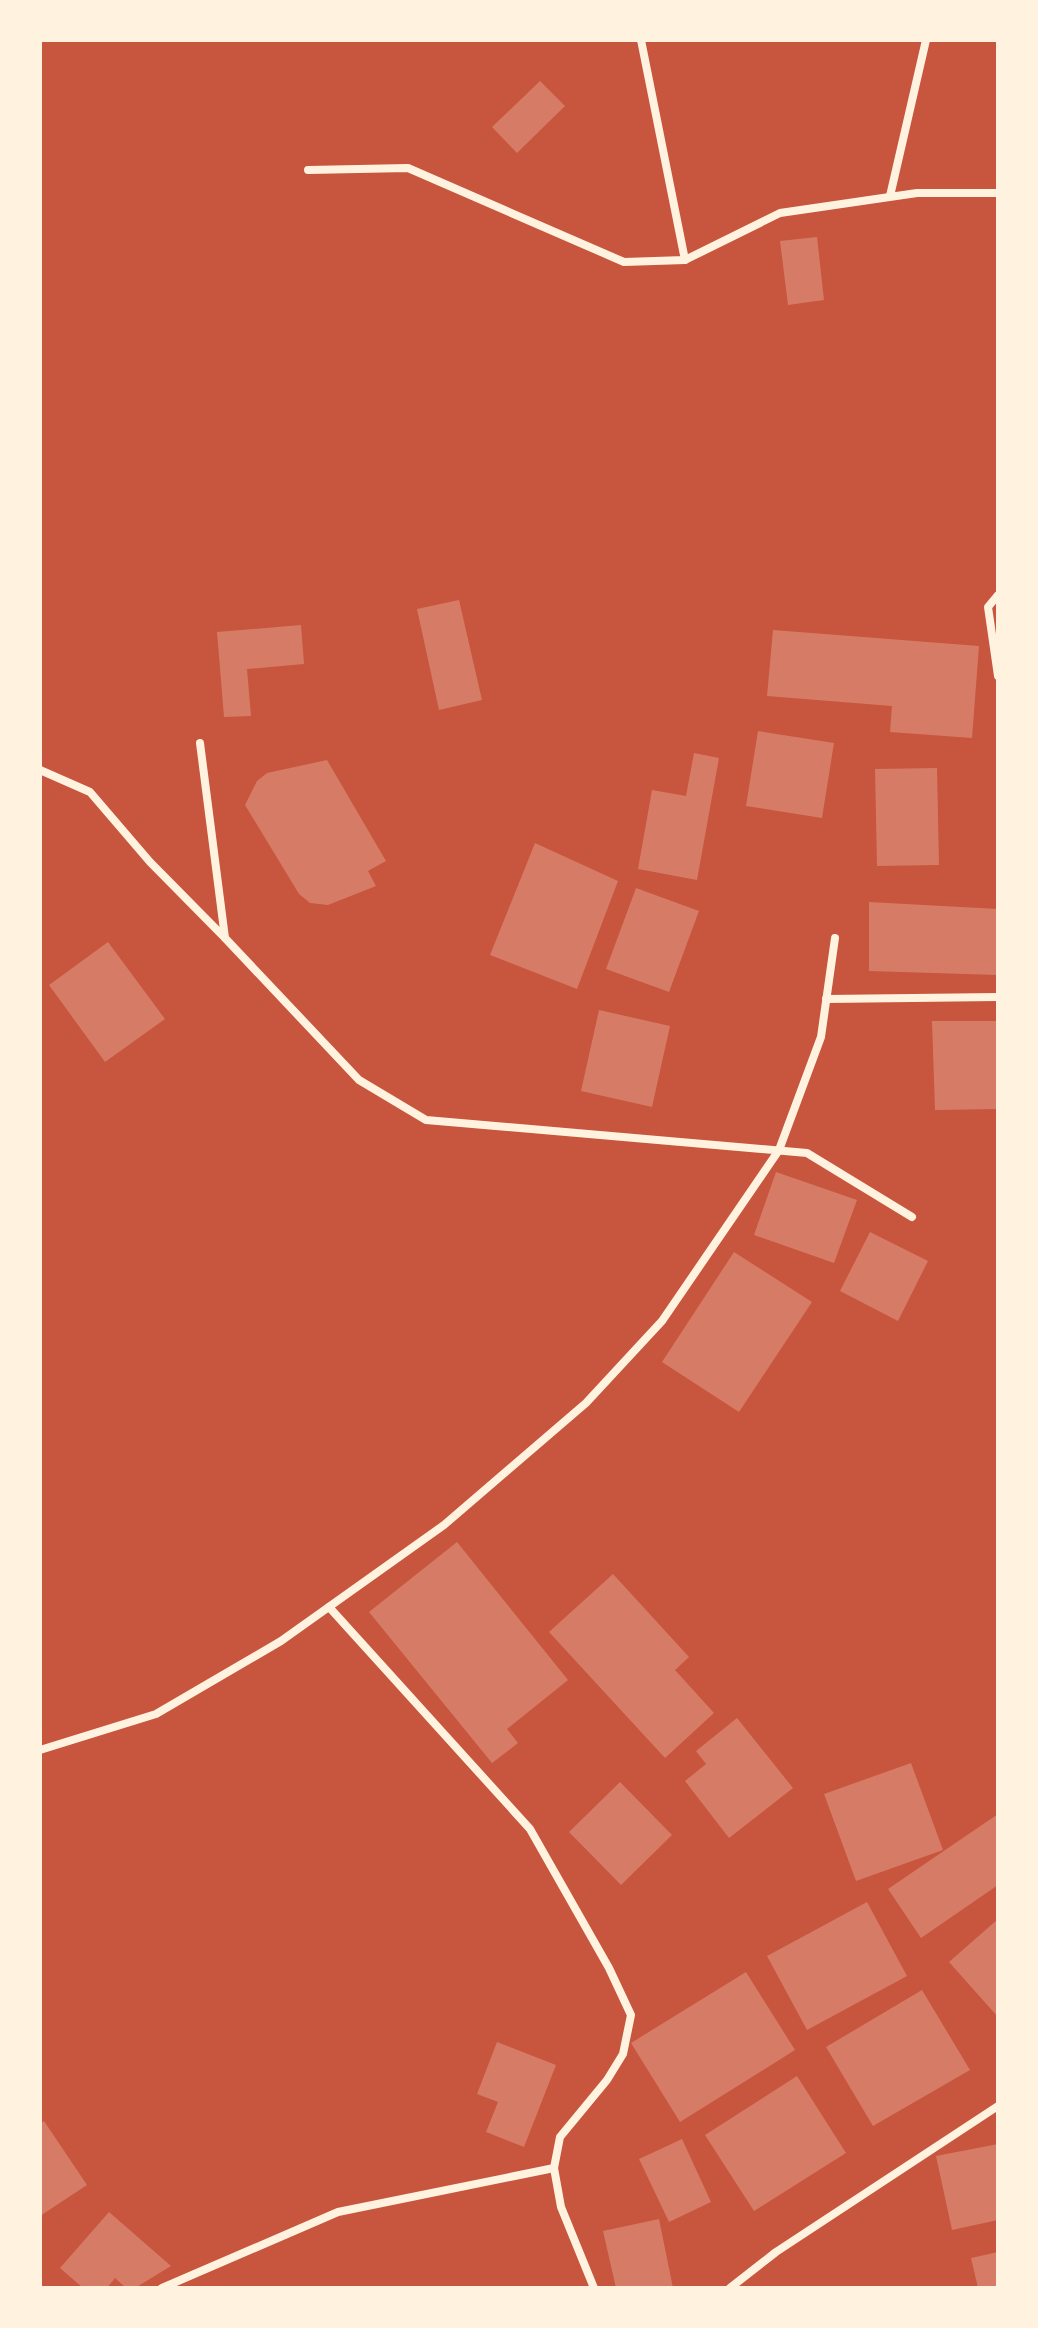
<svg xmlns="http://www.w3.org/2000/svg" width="1038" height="2328" font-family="Spectral,serif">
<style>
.building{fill:#d67c66}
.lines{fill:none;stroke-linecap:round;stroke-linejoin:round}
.minor{stroke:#fff3e0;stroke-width:8}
</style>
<rect width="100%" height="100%" fill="#c8553d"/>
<g class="building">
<path d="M540,81L565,106L517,153L492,127Z"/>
<path d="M817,237L824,300L788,305L780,241Z"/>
<path d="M459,600L482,700L439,710L417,609Z"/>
<path d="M301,625L304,664L247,669L251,716L224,717L217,632Z"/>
<path d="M773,630L979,646L972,738L890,732L892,706L767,696Z"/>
<path d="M758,731L834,743L822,818L746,806Z"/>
<path d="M694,753L719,758L697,880L638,869L652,790L686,796Z"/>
<path d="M327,760L386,861L368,871L376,886L328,905L310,903L299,894L245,805L257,781L267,773Z"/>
<path d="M937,768L939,865L877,866L875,769Z"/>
<path d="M535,843L618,881L577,989L490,955Z"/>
<path d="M636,888L699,911L669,992L606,969Z"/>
<path d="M869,902L998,909V975L869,971Z"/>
<path d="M108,942L165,1019L105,1062L49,985Z"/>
<path d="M599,1010L670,1026L652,1107L581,1091Z"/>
<path d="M932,1021H998V1109L935,1110Z"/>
<path d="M776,1172L857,1200L834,1263L754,1235Z"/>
<path d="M870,1232L928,1261L898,1321L840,1291Z"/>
<path d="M734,1252L812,1302L739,1412L662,1362Z"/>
<path d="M457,1542L568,1680L507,1729L518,1743L492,1763L369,1612Z"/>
<path d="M613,1574L689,1657L675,1670L714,1713L665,1758L549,1632Z"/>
<path d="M737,1718L793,1788L729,1838L685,1781L706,1764L696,1751Z"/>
<path d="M911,1763L943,1850L856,1881L824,1794Z"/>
<path d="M620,1782L672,1835L621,1885L569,1832Z"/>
<path d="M998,1814V1885L921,1938L888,1889Z"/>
<path d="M867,1902L907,1976L807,2030L767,1956Z"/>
<path d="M998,1919V2017L949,1962Z"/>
<path d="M746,1972L795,2050L680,2122L631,2043Z"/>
<path d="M922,1990L970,2070L873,2126L826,2047Z"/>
<path d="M497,2042L556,2065L524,2147L486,2132L498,2102L477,2094Z"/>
<path d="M797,2076L846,2153L754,2211L705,2135Z"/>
<path d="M44,2121L87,2185L40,2216V2124Z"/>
<path d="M682,2139L711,2202L669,2222L639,2159Z"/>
<path d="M998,2144V2220L952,2230L936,2156Z"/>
<path d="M109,2212L171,2266L135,2288H126L115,2278L107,2288H83L60,2268Z"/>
<path d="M659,2219L673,2288H616L603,2231Z"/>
<path d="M998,2252V2288H978L971,2258Z"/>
</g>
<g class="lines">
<g class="minor">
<path d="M641,40L685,260"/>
<path d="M308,170L408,168L624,262L685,260L780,213L917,193H998"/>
<path d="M890,196L926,40"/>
<path d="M998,595L988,607L998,676"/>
<path d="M200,743L225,938L359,1080L426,1120L807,1153L912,1217"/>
<path d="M40,770L90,792L150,862L225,938"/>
<path d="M826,999L998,997"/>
<path d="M329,1607L530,1829L609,1968L631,2015L623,2054L607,2080L560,2137L554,2168L561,2207L594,2288"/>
<path d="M40,1750L156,1714L281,1641L444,1525L586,1403L662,1321L779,1150L821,1037L835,938"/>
<path d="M162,2288L338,2212L554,2168"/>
<path d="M730,2288L776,2252L998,2106"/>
</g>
</g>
<rect width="1038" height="2328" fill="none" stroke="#fff3e0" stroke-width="84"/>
</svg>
